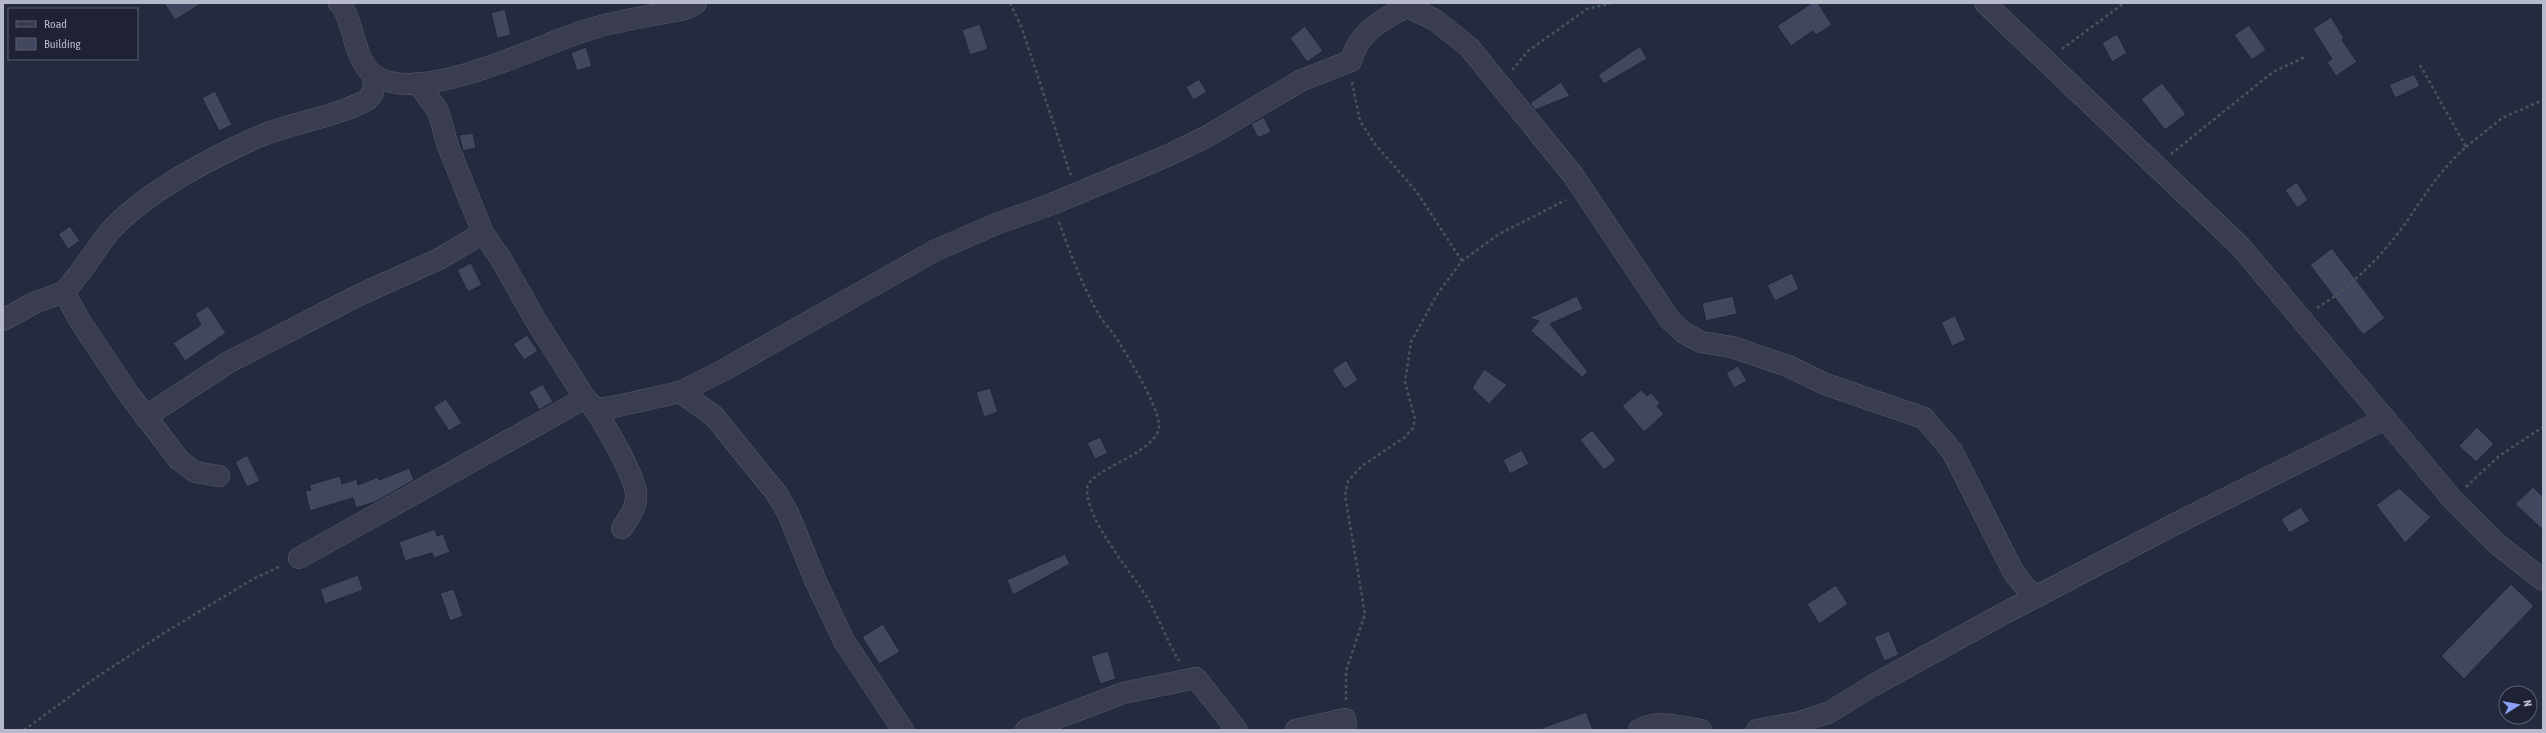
<svg xmlns="http://www.w3.org/2000/svg" width="2546" height="733" font-family="'Asap Condensed',sans-serif">
<style>
.building{fill:#41475e;stroke:#202436}
.lines{fill:none;stroke-linecap:round;stroke-linejoin:round}
.minor-casing{stroke:#575b6c;stroke-width:22}
.path{stroke:#45555c;stroke-width:2.5;stroke-dasharray:3 3;stroke-linecap:butt}
.minor{stroke:#393d4f;stroke-width:21}
</style>
<rect width="100%" height="100%" fill="#252b3f"/>
<g class="building">
<path d="M164,3H202L175,20Z"/>
<path d="M1812,3H1818L1832,25L1816,35L1813,31L1791,46L1777,26Z"/>
<path d="M505,9L511,35L497,38L491,13Z"/>
<path d="M2331,17L2344,38L2342,40L2357,62L2336,76L2327,62L2332,59L2313,29Z"/>
<path d="M980,24L988,49L970,55L962,30Z"/>
<path d="M2249,25L2266,50L2252,60L2234,35Z"/>
<path d="M1305,26L1323,51L1307,62L1290,38Z"/>
<path d="M2117,34L2127,53L2112,62L2102,43Z"/>
<path d="M1640,46L1647,59L1604,84L1598,75Z"/>
<path d="M586,47L592,66L577,71L571,53Z"/>
<path d="M2414,74L2420,86L2395,98L2389,85Z"/>
<path d="M1199,79L1207,92L1193,100L1186,87Z"/>
<path d="M1561,82L1570,96L1535,110L1530,103Z"/>
<path d="M2162,83L2186,114L2165,130L2141,99Z"/>
<path d="M215,91L232,125L219,131L202,98Z"/>
<path d="M1264,117L1271,132L1258,138L1251,124Z"/>
<path d="M473,133L476,148L463,151L459,135Z"/>
<path d="M2297,182L2308,200L2297,208L2285,190Z"/>
<path d="M70,226L80,241L68,249L58,234Z"/>
<path d="M2332,248L2385,318L2363,335L2310,265Z"/>
<path d="M471,263L482,285L468,292L457,270Z"/>
<path d="M1792,273L1799,289L1775,301L1767,285Z"/>
<path d="M1577,296L1583,309L1550,324L1588,372L1582,377L1531,331L1539,321L1529,318Z"/>
<path d="M1733,296L1737,314L1706,321L1702,303Z"/>
<path d="M208,306L226,333L185,361L173,343L201,325L195,314Z"/>
<path d="M1955,316L1966,340L1952,346L1941,322Z"/>
<path d="M527,335L538,351L524,360L513,344Z"/>
<path d="M1346,360L1358,380L1345,389L1332,370Z"/>
<path d="M1738,366L1747,381L1734,388L1726,373Z"/>
<path d="M1484,369L1507,385L1489,404L1472,388Z"/>
<path d="M543,384L553,402L539,410L529,392Z"/>
<path d="M990,388L998,412L984,417L976,392Z"/>
<path d="M1641,390L1647,396L1651,393L1660,403L1657,406L1664,414L1644,432L1622,406Z"/>
<path d="M446,399L462,423L449,431L433,407Z"/>
<path d="M2477,427L2494,444L2476,462L2459,446Z"/>
<path d="M1592,430L1616,460L1604,470L1580,440Z"/>
<path d="M1100,437L1108,453L1095,459L1087,443Z"/>
<path d="M1522,450L1529,464L1510,474L1503,460Z"/>
<path d="M247,455L260,481L247,487L235,462Z"/>
<path d="M409,468L414,480L375,502L356,508L353,498L310,511L305,491L311,490L309,485L340,476L342,484L357,479L358,485L378,477L379,480Z"/>
<path d="M2533,487L2543,497V530L2515,504Z"/>
<path d="M2399,488L2431,517L2405,543L2376,505Z"/>
<path d="M2301,507L2310,521L2289,533L2281,519Z"/>
<path d="M435,529L437,536L443,534L450,552L434,558L432,553L405,561L399,542Z"/>
<path d="M1065,554L1070,564L1013,595L1007,580Z"/>
<path d="M358,575L363,590L325,604L320,589Z"/>
<path d="M2511,584L2534,606L2464,679L2441,656Z"/>
<path d="M1836,585L1848,604L1819,624L1807,604Z"/>
<path d="M454,589L463,616L450,621L440,593Z"/>
<path d="M883,624L900,652L879,664L862,637Z"/>
<path d="M1889,631L1899,655L1884,661L1874,637Z"/>
<path d="M1108,651L1116,679L1100,684L1091,656Z"/>
<path d="M1586,712L1593,730H1543L1542,728Z"/>
</g>
<g class="lines">
<g class="minor-casing">
<g id="minor">
<path d="M339,3C354,17 353,62 375,76C422,105 534,47 584,31C617,20 654,16 688,8L696,3"/>
<path d="M1400,3L1435,20L1469,47L1573,175L1670,320L1684,333L1701,342L1732,347L1788,366L1825,384L1924,418L1952,451L2014,573L2027,589L2038,596"/>
<path d="M1985,3L2240,246L2453,500L2497,544L2543,580"/>
<path d="M418,83L438,111L448,146L483,233L501,259L536,321L585,398L595,409L613,407L680,392L714,416L777,494L788,513L816,582L844,641L903,730"/>
<path d="M64,292C82,273 95,249 112,229C148,191 210,158 258,137C293,122 333,118 367,100L373,93L374,75"/>
<path d="M3,320L34,303L64,292L80,321L128,393L179,460L195,472L219,476"/>
<path d="M680,392L722,371L936,250L996,224L1052,204L1169,155L1206,137L1302,80L1351,61C1359,29 1386,18 1414,3"/>
<path d="M595,409C608,431 631,468 636,492C638,505 629,518 622,528"/>
<path d="M145,417L229,362L359,295L439,259L483,233"/>
<path d="M299,558L585,398"/>
<path d="M1026,730L1123,693L1196,678L1237,730"/>
<path d="M1296,730L1345,719L1346,730"/>
<path d="M1639,730C1658,719 1681,727 1701,730"/>
<path d="M1757,730L1800,722L1830,712L1872,686L1999,616L2179,522L2385,419"/>
</g>
</g>
<g class="path">
<path d="M1010,3L1021,26L1071,176"/>
<path d="M2062,49L2124,3"/>
<path d="M1512,70L1528,51L1587,9L1612,3"/>
<path d="M1352,82L1360,121L1374,143L1416,191L1462,261"/>
<path d="M2466,147L2502,118L2543,100"/>
<path d="M2171,154L2273,72L2307,56"/>
<path d="M1059,222C1071,255 1083,288 1101,318C1105,324 1110,329 1114,335C1126,352 1157,404 1159,424C1161,453 1087,469 1087,489C1087,522 1131,571 1148,599C1159,619 1167,641 1179,661"/>
<path d="M2317,308C2352,286 2381,257 2405,224C2425,195 2439,171 2466,147L2420,65"/>
<path d="M2466,487L2499,456L2543,427"/>
<path d="M1346,700V671L1365,614L1345,495L1348,481L1362,466L1405,437L1413,428L1415,419L1405,382L1411,342L1438,293L1462,261L1499,234L1566,200"/>
<path d="M24,730L94,679L164,633L253,579L281,566"/>
</g>
<use href="#minor" class="minor"/>
</g>
<rect width="2546" height="733" fill="none" stroke="#b5b9c9" stroke-width="8"/>
<rect x="8" y="8" width="130" height="52" fill="#1e2234" stroke="#5a5e70"/>
<rect x="16" y="21" width="20" height="6" fill="#393d4f" stroke="#5a5e70"/>
<text x="44" y="28" font-size="12" fill="#b5b9c9">Road</text>
<rect x="16" y="38" width="20" height="12" fill="#41475e" stroke="#5a5e70"/>
<text x="44" y="48" font-size="12" fill="#b5b9c9">Building</text>
<g transform="translate(2518 705) rotate(79)"><circle r="19" fill="#1e2234" stroke="#5a5e70"/>
<path d="M0-3L7 15L0 10L-7 15Z" fill="#8da0f6"/>
<text y="-6" font-size="11" font-weight="bold" text-anchor="middle" fill="#b5b9c9">N</text>
</g>
</svg>
